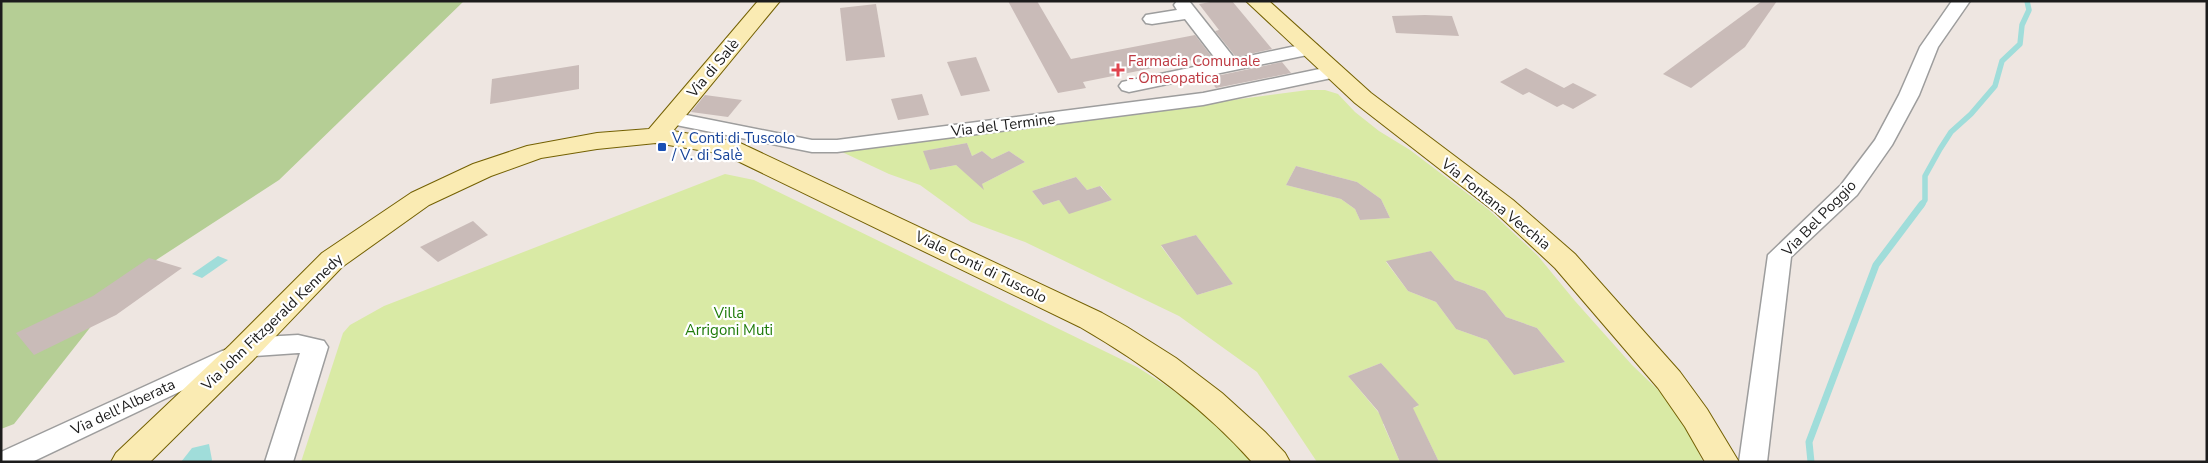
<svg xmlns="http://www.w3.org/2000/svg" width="2208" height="463" font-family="'Nunito Sans',sans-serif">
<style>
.grass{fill:#d9eaa5;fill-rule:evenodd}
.forest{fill:#b5ce95}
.water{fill:#a0ddda}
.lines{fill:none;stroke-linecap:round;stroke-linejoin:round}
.stream-far1{stroke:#a0ddda;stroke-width:5.5}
.stream{stroke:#a0ddda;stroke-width:7}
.building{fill:#c9bbb8}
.street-casing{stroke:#9d9d9d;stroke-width:3}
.secondary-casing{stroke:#746103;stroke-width:2}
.street{fill:#fff;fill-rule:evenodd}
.secondary{fill:#faebb3;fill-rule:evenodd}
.health-dot{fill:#e0444e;stroke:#fff;stroke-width:2}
.transit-dot{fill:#1a4fb4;stroke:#fff;stroke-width:2}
.labels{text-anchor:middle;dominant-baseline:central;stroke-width:4.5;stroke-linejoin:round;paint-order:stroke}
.health-label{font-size:15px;fill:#be3a42;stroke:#fff;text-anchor:start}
.street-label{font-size:15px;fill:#1c1c1c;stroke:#fff}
.transit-label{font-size:15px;fill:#164399;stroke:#fff;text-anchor:start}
.park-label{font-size:15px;fill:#1e7b09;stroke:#fff}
</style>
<rect width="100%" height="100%" fill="#eee6e1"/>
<g class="grass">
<path d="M1308,90H1325L1338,94L1355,112L1379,131L1410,150L1489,210L1538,256L1575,301L1632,365L1677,408L1703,462H1439L1418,419L1383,424L1400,462H1317L1257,372L1179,316L1025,242L971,222L920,185L889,174L842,152ZM967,143L972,156L982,151L992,159L1009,151L1025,162L980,185L956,165L930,170L924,151ZM1296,166L1357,182L1381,199L1390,218L1360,220L1355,209L1341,199L1286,185ZM1076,177L1087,190L1101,186L1112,200L1069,213L1059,200L1043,205L1032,191ZM1196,235L1233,284L1197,295L1161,246ZM1431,251L1455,280L1485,291L1506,317L1537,328L1565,362L1514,375L1487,340L1456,329L1436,302L1408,291L1386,262ZM1381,363L1418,405V406L1384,419L1348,376Z"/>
<path d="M725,174L754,180L1137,367C1179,393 1221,422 1252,462H301L343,333L350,325L384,306Z"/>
</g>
<path class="forest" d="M1,1H464L279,180L130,277L14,424L1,429Z"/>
<g class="water">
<path d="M218,256L228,260L202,278L192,274Z"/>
<path d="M209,444L212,460L211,462H181L192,448Z"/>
</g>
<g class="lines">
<path class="stream-far1" d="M1921,206L1925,200V176L1940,149L1951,132L1971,114L1995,86L2002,61L2020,44L2022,25L2029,10L2027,1"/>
<path class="stream" d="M1811,462L1809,442L1876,265L1922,204"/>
</g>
<g class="building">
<path d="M1008,1H1037L1071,59L1195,35L1215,61L1197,65L1193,60L1083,82L1086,88L1058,93Z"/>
<path d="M1216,1H1232L1272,49L1236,57L1215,31L1219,30L1199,4Z"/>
<path d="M1762,1H1777L1745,47L1691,88L1663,74Z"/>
<path d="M876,4L885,57L846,61L840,8Z"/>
<path d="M1425,15L1452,16L1459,36L1396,33L1392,16Z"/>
<path d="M976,57L990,91L961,96L947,62Z"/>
<path d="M1282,62L1291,73L1216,88L1207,78Z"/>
<path d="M579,65V89L490,104L492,79Z"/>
<path d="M1526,68L1564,88L1573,83L1597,95L1573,109L1563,104L1557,107L1529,92L1523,95L1500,82Z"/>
<path d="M922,94L929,115L898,120L891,99Z"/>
<path d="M705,95L742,100L728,117L691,112Z"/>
<path d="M967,143L972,156L982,151L992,159L1009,151L1025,162L982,184L984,190L956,165L930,170L923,151Z"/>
<path d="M1296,166L1357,182L1381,199L1390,218L1360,220L1355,209L1341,199L1286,185Z"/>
<path d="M1076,177L1087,190L1100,186L1112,200L1069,214L1059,200L1043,205L1032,191Z"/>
<path d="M473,221L488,235L438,262L420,247Z"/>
<path d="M1196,235L1233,284L1197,295L1161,245Z"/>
<path d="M1431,251L1455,280L1485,291L1506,317L1537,328L1565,362L1514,375L1487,340L1456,329L1436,302L1408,291L1386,261Z"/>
<path d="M149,258L182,268L116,315L34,355L16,333L93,296Z"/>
<path d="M1381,363L1419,405L1413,408L1439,462H1400L1378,411L1348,376Z"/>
</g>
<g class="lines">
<g class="street-casing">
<g id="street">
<path d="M1177,1H1189L1235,59L1310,43L1317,45L1319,49L1317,53L1129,92L1122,90L1119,86L1122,82L1218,62L1185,19L1152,24L1146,23L1143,19L1146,15L1177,10L1174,5Z"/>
<path d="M1952,1H1970L1938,47L1919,95L1892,145L1857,195L1791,257L1767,462H1739L1768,255L1841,185L1875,140L1899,95L1920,47Z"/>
<path d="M1334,66L1341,68L1343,72L1341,76L1203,105L837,152H812L671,124L664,122L661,118L664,114L671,112L812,140H837L1203,93Z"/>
<path d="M298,335L324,341L328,347L293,462H265L300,353H298L255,356L242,355L244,357L240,363L32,462H1V452L222,351L231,348L236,349L234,347L238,341L247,338Z"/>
</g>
</g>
<g class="secondary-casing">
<g id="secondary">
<path d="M758,1H780L673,131L738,142L1102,313L1127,327L1176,358L1222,393L1265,432L1285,453L1290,462H1252C1203,407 1144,364 1080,327L723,154L656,143L597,149L541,158L491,176L429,205L342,267L252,361L150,462H111L116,453L230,345L322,253L411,193L473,164L527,146L597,133L649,129Z"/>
<path d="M1246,1H1269L1371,93L1513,200L1575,254L1680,372L1707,409L1739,462H1705L1685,427L1658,388L1555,268L1495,212L1355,103Z"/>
</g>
</g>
<use href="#street" class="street"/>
<use href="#secondary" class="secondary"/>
</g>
<path class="health-dot" d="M1115.5 62.5h5v5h5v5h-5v5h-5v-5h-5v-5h5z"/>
<rect class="transit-dot" x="657" y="142" width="10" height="10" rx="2.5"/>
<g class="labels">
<g class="health-label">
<text x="1128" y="61">Farmacia Comunale<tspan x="1128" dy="17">- Omeopatica</tspan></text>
</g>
<g class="street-label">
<text transform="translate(713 68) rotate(-50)">Via di Salè</text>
<text transform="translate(1003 125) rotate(-7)">Via del Termine</text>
<text transform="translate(1496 204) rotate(39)">Via Fontana Vecchia</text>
<text transform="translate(1819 218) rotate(-46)">Via Bel Poggio</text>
<text transform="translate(981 267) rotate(26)">Viale Conti di Tuscolo</text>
<text transform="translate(272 322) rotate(-44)">Via John Fitzgerald Kennedy</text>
<text transform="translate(123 407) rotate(-25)">Via dell'Alberata</text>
</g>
<g class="transit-label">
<text x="672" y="138">V. Conti di Tuscolo<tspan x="672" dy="17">/ V. di Salè</tspan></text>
</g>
<g class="park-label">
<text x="729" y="313">Villa<tspan x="729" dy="17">Arrigoni Muti</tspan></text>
</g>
</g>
<rect width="2208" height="463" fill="none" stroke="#1c1c1c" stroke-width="5"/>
</svg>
